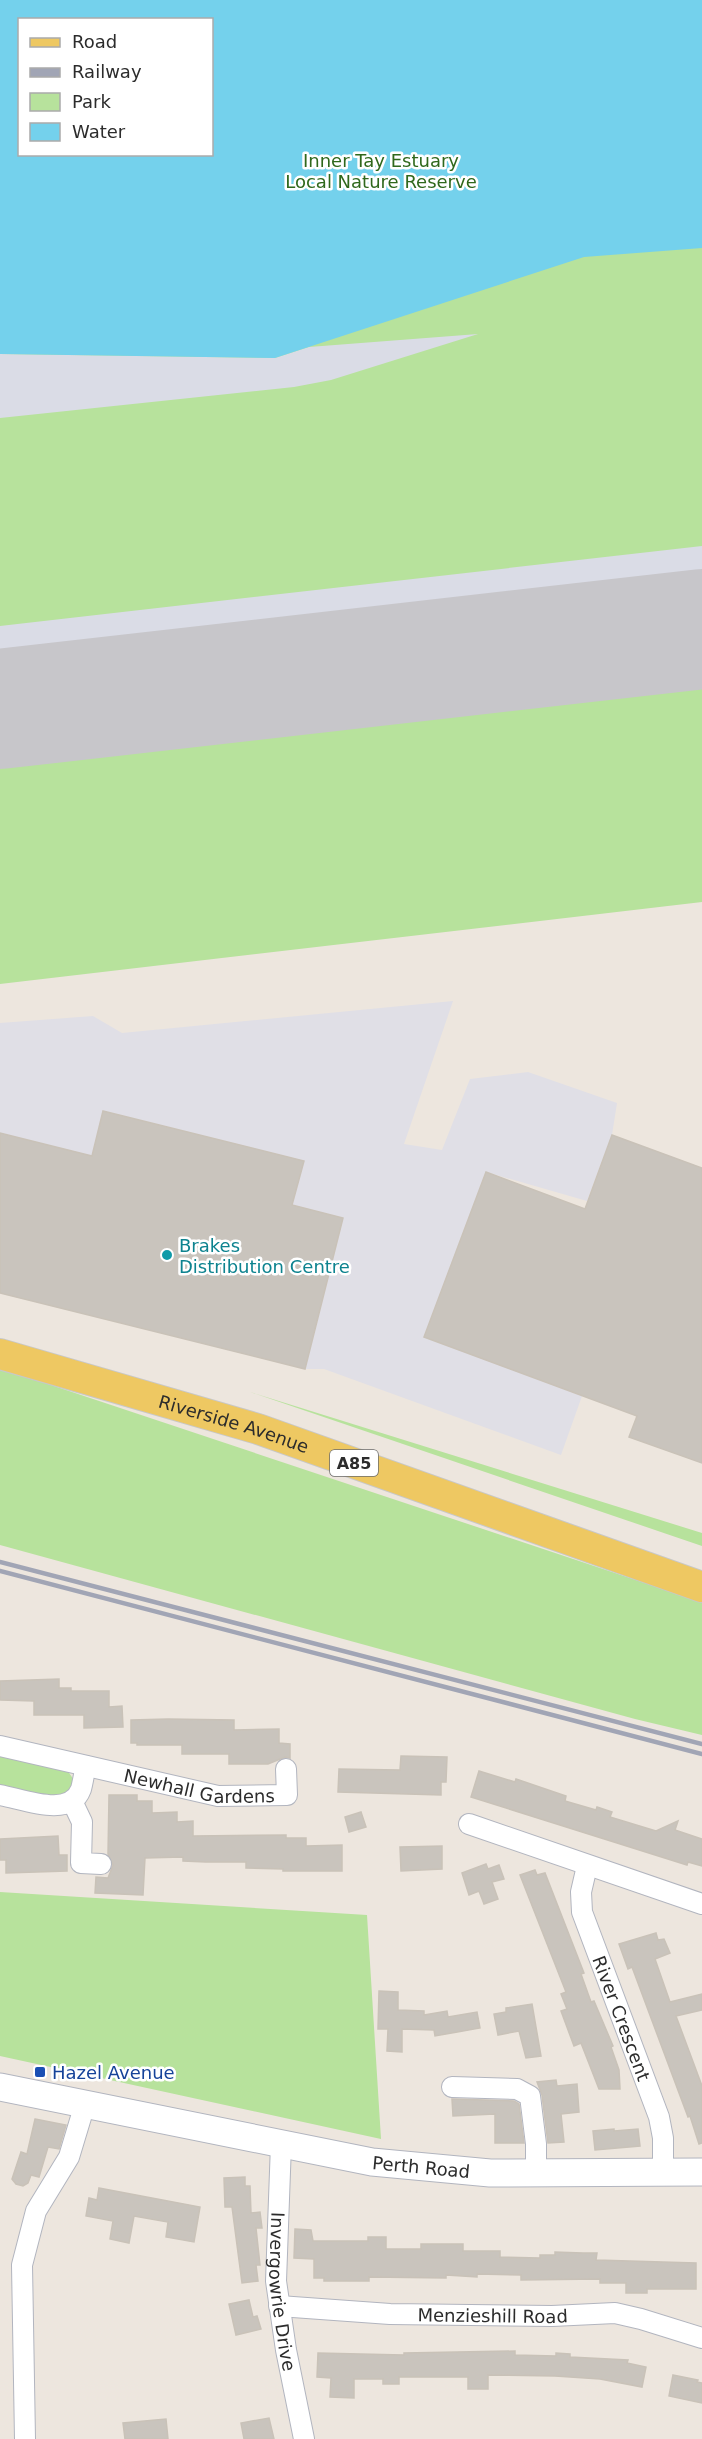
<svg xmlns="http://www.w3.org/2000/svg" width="702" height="2439" font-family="'DejaVu Sans',sans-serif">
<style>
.industrial{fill:#e0dfe6}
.airport{fill:#dadce6}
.green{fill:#b7e29c;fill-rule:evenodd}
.water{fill:#74d1ec;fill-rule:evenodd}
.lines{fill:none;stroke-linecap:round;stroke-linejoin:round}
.runway{stroke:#c7c6ca;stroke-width:120}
.building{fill:#c9c4bd;stroke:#c9c2b8;stroke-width:1.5}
.street-casing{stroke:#b2b5bf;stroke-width:22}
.secondary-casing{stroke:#b2b5bf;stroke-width:29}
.primary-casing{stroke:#c8c8c8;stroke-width:32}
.street{stroke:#fff;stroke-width:20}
.secondary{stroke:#fff;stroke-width:27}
.primary{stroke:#eec862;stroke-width:30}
.rail{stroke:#a1a5b5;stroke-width:4.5}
.culture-dot{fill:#0f9aa8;stroke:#fff;stroke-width:2}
.transit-dot{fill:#1a4fb4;stroke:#fff;stroke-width:2}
.labels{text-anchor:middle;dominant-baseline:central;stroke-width:5;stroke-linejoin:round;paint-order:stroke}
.shield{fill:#fff;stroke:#6b6b6b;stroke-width:1.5}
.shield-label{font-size:16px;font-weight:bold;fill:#2c2c2c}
.park-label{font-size:18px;fill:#2f681c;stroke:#fff}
.culture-label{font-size:18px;fill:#0d838f;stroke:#fff;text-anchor:start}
.street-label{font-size:18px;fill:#2c2c2c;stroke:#fff}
.transit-label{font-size:18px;fill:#164399;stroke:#fff;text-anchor:start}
</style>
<rect width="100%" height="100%" fill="#ede6de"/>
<path class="industrial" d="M453,1001L404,1144L442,1150L470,1079L528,1072L617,1103L612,1135L587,1201L486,1172L424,1337L582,1396L561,1455L324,1369H305L343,1218L292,1205L303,1161L104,1111L92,1156L0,1133V1023L93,1016L122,1033Z"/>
<path class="airport" d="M702,272V894L0,980V354L275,358L454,300Z"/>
<g class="green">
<path d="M0,0H702V546L0,626V418L294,387L331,380L478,334L309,347L275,358L0,354ZM20,20H212V154H20Z"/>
<path d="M702,629V902L0,984V711L361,669L390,692L467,683L465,663L470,657L476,656Z"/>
<path d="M0,1368L702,1602V1735L635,1719L0,1545Z"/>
<path d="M250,1392L702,1533V1546Z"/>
<path d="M0,1755L67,1770L74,1780L71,1793L58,1800L0,1788Z"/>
<path d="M0,1892L367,1915L381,2139L0,2056Z"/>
</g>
<path class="water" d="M0,0H702V248L584,257L275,358L0,354ZM20,20H212V154H20Z"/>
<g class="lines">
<path class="runway" d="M0,709L702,629"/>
</g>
<g class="building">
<path d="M103,1111L304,1161L292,1205L343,1218L305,1369L0,1293V1133L92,1156Z"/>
<path d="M612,1135L702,1168V1463L629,1437L637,1416L424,1337L486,1172L585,1209Z"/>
<path d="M59,1679V1688H71V1691H109V1707L122,1706L123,1727L84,1728V1715H34V1701L0,1700V1681Z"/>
<path d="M168,1719L234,1720V1730L279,1729V1743L290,1744V1758L285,1757L268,1764H229V1754H182V1745H137V1743H131V1720Z"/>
<path d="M401,1756L447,1757L446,1782H441V1795L338,1792L339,1769L400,1770Z"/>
<path d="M479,1771L515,1782L516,1779L566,1796L565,1801L596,1810L597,1807L612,1812L610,1817L656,1831L678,1821L675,1830L702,1839V1866L688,1862L687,1865L471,1797Z"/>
<path d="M109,1795H137V1801H152V1813L177,1812V1822L193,1821V1836L286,1835V1838H306V1846L342,1845V1871H283V1869L246,1868V1862H206L183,1861V1857L145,1858L143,1895L95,1893L96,1877L108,1878L113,1865L108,1854Z"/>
<path d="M361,1812L366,1827L349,1832L345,1817Z"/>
<path d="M58,1836L59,1855H67V1871L6,1873V1860H0V1839Z"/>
<path d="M442,1846V1869L401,1871L400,1847Z"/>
<path d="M486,1864L488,1869L499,1865L504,1879L492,1882L498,1899L484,1904L479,1891L469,1895L462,1873Z"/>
<path d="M535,1870L537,1875L545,1873L584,1973L581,1974L591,2002L594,2001L613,2046L611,2047L619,2070L620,2089H599L581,2043L574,2046L561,2011L567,2009L561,1994L566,1992L520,1875Z"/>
<path d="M656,1933L658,1940L664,1939L670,1953L655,1959L670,2002L702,1994V2010L676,2016L702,2086V2143L699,2144L690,2116L688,2117L632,1967L628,1969L619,1944Z"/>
<path d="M379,1991L398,1992V2010L424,2011V2015L447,2011L448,2017L477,2012L480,2028L435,2036L434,2030L402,2029V2052L387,2051L388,2029H378Z"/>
<path d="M532,2004L541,2056L526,2058L519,2031L498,2035L494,2014L506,2012V2008Z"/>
<path d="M556,2080L557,2086L577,2084L579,2112L561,2114L564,2142L548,2143L542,2095L537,2082Z"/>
<path d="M452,2099L514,2101L519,2104L524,2143H495V2114L453,2116Z"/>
<path d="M35,2119L66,2125L59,2149L48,2147L39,2177L31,2175L28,2183L23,2186L16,2184L12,2179L21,2152L27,2154Z"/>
<path d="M614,2129V2131L638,2129L640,2146L595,2150L593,2131Z"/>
<path d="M245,2177V2186H250L251,2213L260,2212L262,2228H256L260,2265H256L258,2281L242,2283L232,2207H225L224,2178Z"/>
<path d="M99,2188L200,2207L194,2242L166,2237L168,2222L134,2216L129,2243L110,2239L113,2221L86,2216L89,2198L97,2200Z"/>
<path d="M295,2229L311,2230L313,2241H368V2237H386V2249H421V2244H463V2251H500V2257L540,2258V2255H555V2252L583,2253H597L596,2260L696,2263V2289H647V2293H626V2283H600V2279L521,2280V2275L477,2274V2277L446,2275V2278L369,2277V2281H324V2278H314V2259L294,2258Z"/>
<path d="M249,2300L253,2317L257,2316L261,2329L236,2335L229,2304Z"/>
<path d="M515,2351V2355L556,2356V2353L570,2354V2357L628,2360L627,2363L646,2367L642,2387L600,2379L555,2376L488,2375V2389H468V2377H399V2384H383V2379H354V2398L330,2397L331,2378L317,2377L318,2353L404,2355V2353Z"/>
<path d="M673,2375L698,2380L697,2382L702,2383V2403L669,2396Z"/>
<path d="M269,2418L274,2439H244L241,2423Z"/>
<path d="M166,2419L168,2439H125L123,2423Z"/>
</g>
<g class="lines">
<g class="street-casing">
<g id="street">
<path id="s1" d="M0,1746L218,1796L287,1795L286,1769"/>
<path d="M0,1795C23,1799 70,1819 81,1789C83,1782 84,1773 86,1766"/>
<path d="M72,1801L82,1822L81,1863L101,1864"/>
<path d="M469,1824L702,1904"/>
<path id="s2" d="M587,1866L581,1892L582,1912L659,2117L663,2138V2172"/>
<path d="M452,2087L517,2089L530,2096L536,2144V2172"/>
<path id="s3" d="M281,2144L276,2281L286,2350L304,2439"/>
<path id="s4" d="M279,2306L390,2314L552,2316L615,2313L641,2319L702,2338"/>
<path d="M25,2439L22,2265L36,2211L69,2157L85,2104"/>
</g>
</g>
<g class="secondary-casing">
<g id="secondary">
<path id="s5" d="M0,2087L372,2162L490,2173L702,2172"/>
</g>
</g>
<g class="primary-casing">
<g id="primary">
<path id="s6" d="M0,1354L258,1429L702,1587"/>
</g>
</g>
<use href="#street" class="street"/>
<use href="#secondary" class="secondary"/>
<use href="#primary" class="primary"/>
<g class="rail">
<path d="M0,1562L702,1744"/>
<path d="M0,1571L702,1754"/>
</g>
</g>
<circle class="culture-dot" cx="167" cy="1255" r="6"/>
<rect class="transit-dot" x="34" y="2066" width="12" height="12" rx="3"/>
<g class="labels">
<rect class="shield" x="330" y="1450" width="48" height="26" rx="4.5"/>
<g class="shield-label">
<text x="354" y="1463">A85</text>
</g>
<g class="park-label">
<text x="381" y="160">Inner Tay Estuary<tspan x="381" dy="21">Local Nature Reserve</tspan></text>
</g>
<g class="culture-label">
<text x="179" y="1245">Brakes<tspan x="179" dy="21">Distribution Centre</tspan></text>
</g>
<g class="street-label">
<text stroke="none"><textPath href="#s6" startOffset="244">Riverside Avenue</textPath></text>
<text stroke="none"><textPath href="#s1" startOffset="204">Newhall Gardens</textPath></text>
<text stroke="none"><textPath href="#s2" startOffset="160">River Crescent</textPath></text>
<text stroke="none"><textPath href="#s5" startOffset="429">Perth Road</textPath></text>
<text stroke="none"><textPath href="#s3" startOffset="148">Invergowrie Drive</textPath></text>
<text stroke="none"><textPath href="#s4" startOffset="214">Menzieshill Road</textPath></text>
</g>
<g class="transit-label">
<text x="52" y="2072">Hazel Avenue</text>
</g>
</g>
<rect x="18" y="18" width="195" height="138" fill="#ffffff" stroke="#ababab" stroke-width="1.5"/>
<rect x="30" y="38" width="30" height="9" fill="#eec862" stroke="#ababab" stroke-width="1.5"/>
<text x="72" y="48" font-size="18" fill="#2c2c2c">Road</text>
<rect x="30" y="68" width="30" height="9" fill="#a1a5b5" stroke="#ababab" stroke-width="1.5"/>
<text x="72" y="78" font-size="18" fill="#2c2c2c">Railway</text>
<rect x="30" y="93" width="30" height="18" fill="#b7e29c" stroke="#ababab" stroke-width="1.5"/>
<text x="72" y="108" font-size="18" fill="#2c2c2c">Park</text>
<rect x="30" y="123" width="30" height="18" fill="#74d1ec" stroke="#ababab" stroke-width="1.5"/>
<text x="72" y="138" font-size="18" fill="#2c2c2c">Water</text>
</svg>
